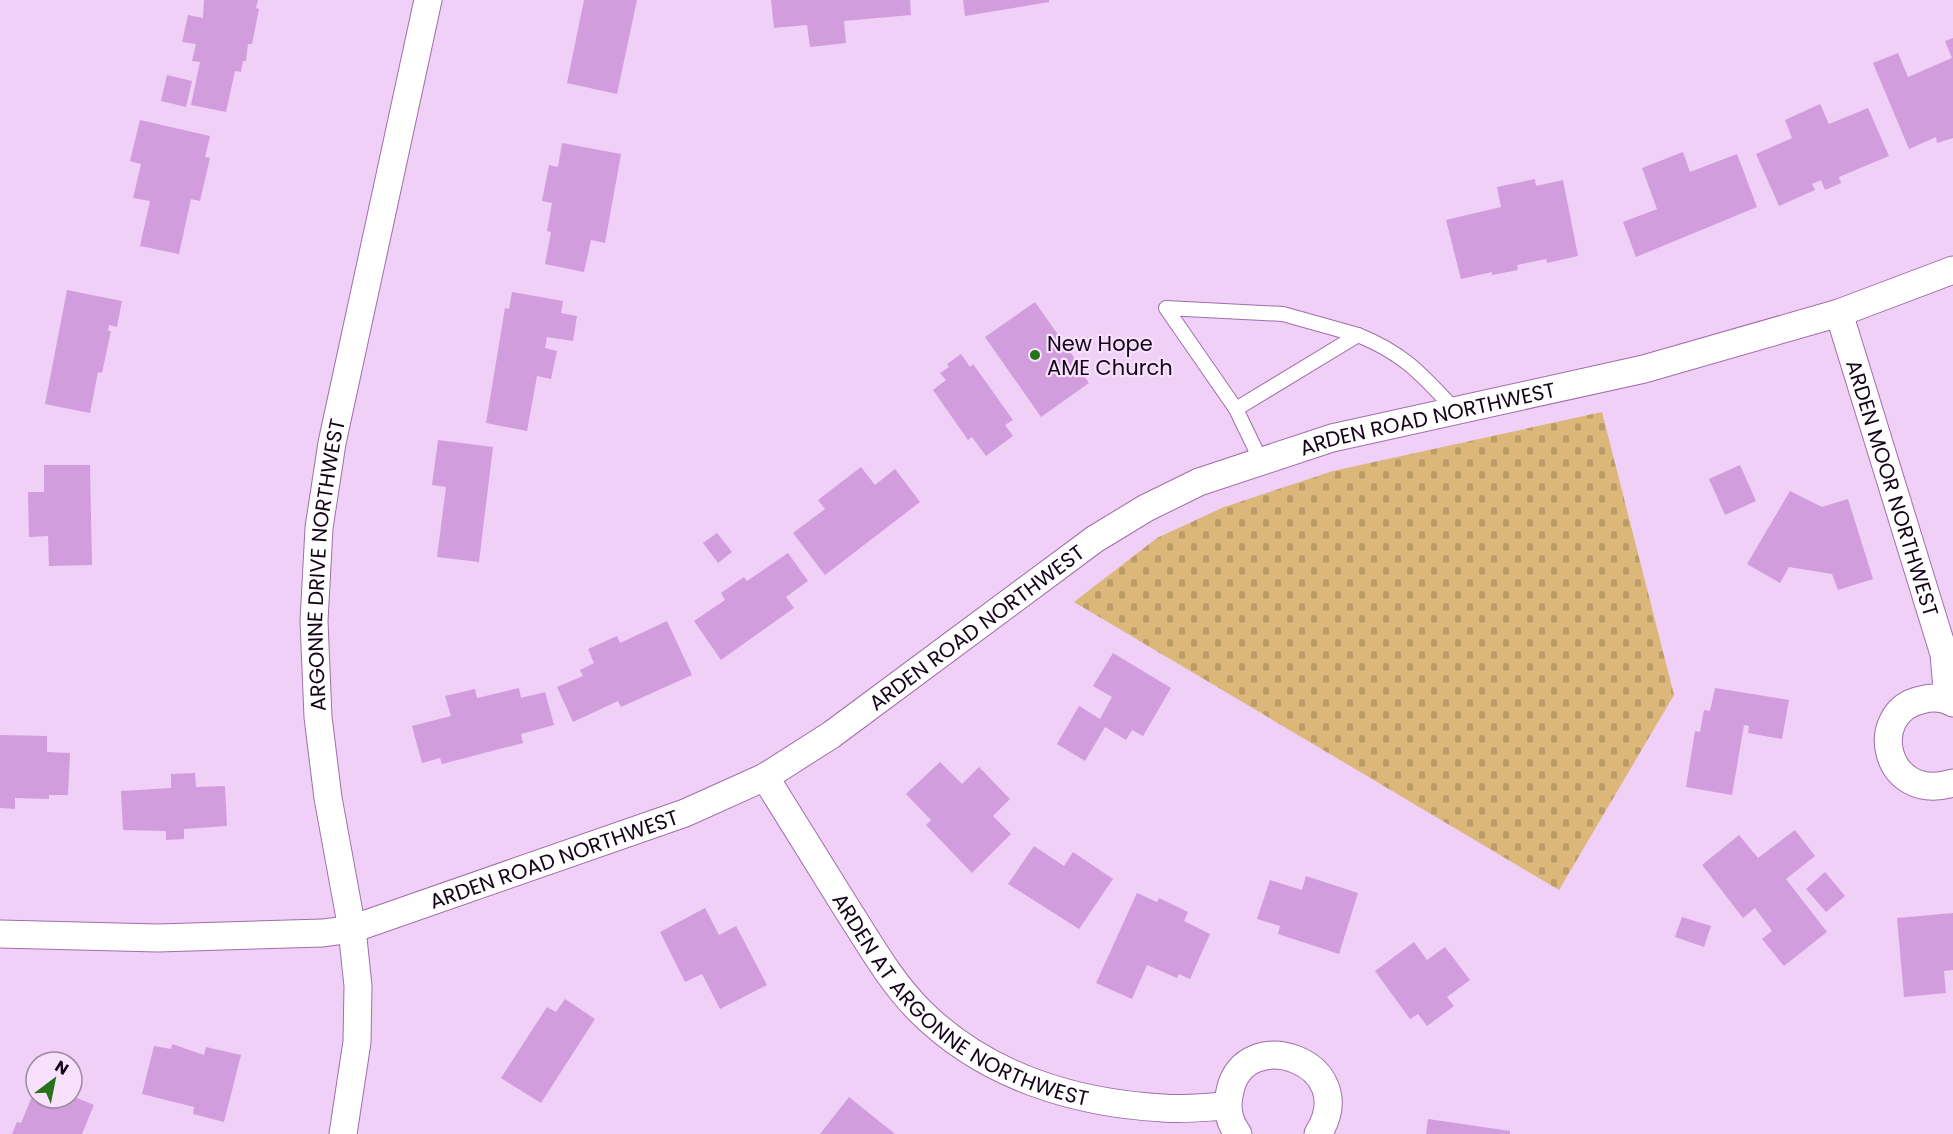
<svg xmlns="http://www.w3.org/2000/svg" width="1953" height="1134" font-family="Poppins,sans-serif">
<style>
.cemetery{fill:url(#cemetery-stones)}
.building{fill:#d29ddc}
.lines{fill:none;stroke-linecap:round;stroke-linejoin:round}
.lane-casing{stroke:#a06eaa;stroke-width:16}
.street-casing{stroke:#a06eaa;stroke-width:29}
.lane{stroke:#fff;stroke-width:14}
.street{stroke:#fff;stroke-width:27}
.poi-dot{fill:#287318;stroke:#f7e1fc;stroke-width:2}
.labels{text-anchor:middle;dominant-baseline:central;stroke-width:4.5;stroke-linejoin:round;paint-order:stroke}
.poi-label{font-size:21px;fill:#150419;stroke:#f7e1fc;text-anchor:start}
.street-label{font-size:21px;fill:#150419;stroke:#f7e1fc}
</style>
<defs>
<pattern id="cemetery-stones" width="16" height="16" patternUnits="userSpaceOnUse" patternTransform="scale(1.5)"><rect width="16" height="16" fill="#dbb779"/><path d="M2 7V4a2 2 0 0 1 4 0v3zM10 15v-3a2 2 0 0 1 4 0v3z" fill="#bb9c68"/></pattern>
</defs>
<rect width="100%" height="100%" fill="#f0d0f7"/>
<path class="cemetery" d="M1602,412L1674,695L1559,890L1074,602L1157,538L1224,507L1333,471Z"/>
<g class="building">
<path d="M204,0H258L256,8L259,9L252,44H248L246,61H243L241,72L235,71L226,112L191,105L200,62L192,61L196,44L182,42L188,15L203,18Z"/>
<path d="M584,0H637L617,94L567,83Z"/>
<path d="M771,0H910L911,15L844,21L846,43L810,47L807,25L774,28Z"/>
<path d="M963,0H1049V2L965,16Z"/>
<path d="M1953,38V138L1937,143L1936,137L1909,149L1873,63L1898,53L1908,77L1952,58L1945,41Z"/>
<path d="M167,75L192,81L186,107L161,101Z"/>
<path d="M1820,104L1829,124L1868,108L1889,156L1839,177L1841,183L1825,190L1821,180L1812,184L1815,190L1779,206L1756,154L1792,138L1785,120Z"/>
<path d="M140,120L210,136L205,157L210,158L200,201L191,199L179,254L140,246L150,201L133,198L141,164L130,161Z"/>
<path d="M562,143L621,154L605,243L591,240L584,272L545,264L551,232L547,231L552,203L542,201L549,165L558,167Z"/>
<path d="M1683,152L1690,172L1737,154L1757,207L1636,257L1623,222L1657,209L1642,168Z"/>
<path d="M1535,179L1536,186L1563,180L1578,256L1547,263L1546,259L1517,265L1518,270L1492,275V272L1461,279L1446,220L1501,207L1497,187Z"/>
<path d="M67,290L122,301L117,327L109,325L108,331H111L102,373L98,372L90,413L45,404Z"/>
<path d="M512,292L563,301L561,313L577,316L573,341L547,337L545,348L557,351L551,379L537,376L527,431L486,423L505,308L509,309Z"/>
<path d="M1035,302L1085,373L1083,375L1089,383L1041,417L985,337Z"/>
<path d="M961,354L970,367L973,364L1013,420L1005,425L1013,436L986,456L972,437L968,440L933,390L946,380L940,373L949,367L947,364Z"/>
<path d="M438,440L493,447L479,562L437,557L446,487L432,485Z"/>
<path d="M44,465H90L92,565L49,566L48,536L29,537L28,492H44Z"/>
<path d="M1740,465L1756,501L1725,515L1709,479Z"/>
<path d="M861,467L875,485L895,469L920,502L825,575L793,533L825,509L818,500Z"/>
<path d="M1790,491L1822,507L1848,499L1873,579L1838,590L1832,574L1789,567L1780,583L1747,564Z"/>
<path d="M717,533L732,552L718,563L703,543Z"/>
<path d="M788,553L808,581L786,597L794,608L721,660L694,621L725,600L721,593L744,577L747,581Z"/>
<path d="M667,621L692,675L621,707L618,701L573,722L557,687L583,676L580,670L594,663L588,649L617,636L620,643Z"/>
<path d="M1113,653L1171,688L1143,736L1132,730L1126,740L1105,727L1085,761L1057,744L1079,706L1100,719L1112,697L1093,686Z"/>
<path d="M519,688L521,698L545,692L554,725L521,734L523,743L442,764L440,758L422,763L412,726L451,716L445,696L475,689L477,698Z"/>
<path d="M1715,688L1789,700L1782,739L1748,733L1749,726L1744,725L1732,795L1686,787L1695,731L1700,732L1704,710L1710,711Z"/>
<path d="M0,735L47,736V752L70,753L68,795H49V799L15,798V809L0,808Z"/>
<path d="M940,762L962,784L979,767L1010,799L993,816L1011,834L972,873L926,825L931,820L906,794Z"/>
<path d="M195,773L196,787L225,786L227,826L184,829V839L166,840V831L123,830L121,791L171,788V774Z"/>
<path d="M1795,830L1815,856L1786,879L1827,932L1784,966L1762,939L1772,931L1755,908L1743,918L1702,865L1739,835L1758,858Z"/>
<path d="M1034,846L1064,866L1073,852L1113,879L1079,929L1008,884Z"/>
<path d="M1825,872L1845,896L1826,912L1806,889Z"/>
<path d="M1306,876L1358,893L1339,954L1278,934L1280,926L1257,919L1270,880L1302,890Z"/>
<path d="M1137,893L1157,902L1159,898L1188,912L1184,921L1210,934L1190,979L1179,974L1177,978L1147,965L1132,999L1096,983Z"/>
<path d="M705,908L719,935L736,926L767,985L720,1009L702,974L685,982L660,932Z"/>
<path d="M1953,913V970L1944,971L1946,993L1904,997L1897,918Z"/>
<path d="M1682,917L1711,926L1704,947L1675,937Z"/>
<path d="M1414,942L1427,960L1445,947L1470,980L1447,997L1454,1006L1427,1026L1418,1014L1410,1019L1375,971Z"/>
<path d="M565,999L595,1019L541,1103L501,1078L547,1007L556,1012Z"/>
<path d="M172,1044L204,1055L206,1047L241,1055L224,1122L193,1114L194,1107L142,1094L154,1046L171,1049Z"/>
<path d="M36,1087V1098L72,1096L94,1105L82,1134H12L17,1122L21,1123Z"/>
<path d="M849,1097L895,1134H820Z"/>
<path d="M1428,1119L1510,1131V1134H1426Z"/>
</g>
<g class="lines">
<g class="lane-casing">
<g id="lane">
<path d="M1236,409L1166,308L1283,314L1358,335"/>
<path d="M1261,461L1236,409L1358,335C1405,354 1422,375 1455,410"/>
</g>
</g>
<g class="street-casing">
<g id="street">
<path id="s1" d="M1839,313L1944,654L1948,700"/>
<path d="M1953,703C1943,697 1932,697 1921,700C1866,712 1883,804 1953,783"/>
<path id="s2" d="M765,777C793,822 821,867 849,912C871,946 891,982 920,1011C985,1076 1074,1103 1163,1108C1184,1110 1206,1107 1227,1106"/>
<path id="s3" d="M0,934L158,938L323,933L352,929L685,813L765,777L831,735L1095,539L1146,508L1199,482L1332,438L1644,369L1839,313L1953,270"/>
<path id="s4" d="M343,1134L357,1042L358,986L352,929L328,798L318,717L314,621L319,528L332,443L428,0"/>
<path d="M1238,1134C1228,1120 1226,1107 1230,1091C1244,1022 1363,1062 1318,1134"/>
</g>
</g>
<use href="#lane" class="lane"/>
<use href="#street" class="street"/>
</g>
<circle class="poi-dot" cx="1035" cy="355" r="6"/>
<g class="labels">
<g class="poi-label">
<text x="1047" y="343">New Hope<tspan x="1047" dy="24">AME Church</tspan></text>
</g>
<g class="street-label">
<text stroke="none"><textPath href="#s3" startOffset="1556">ARDEN ROAD NORTHWEST</textPath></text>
<text stroke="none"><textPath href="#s1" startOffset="183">ARDEN MOOR NORTHWEST</textPath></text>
<text stroke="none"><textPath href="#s4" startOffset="574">ARGONNE DRIVE NORTHWEST</textPath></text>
<text stroke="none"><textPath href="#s3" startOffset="1052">ARDEN ROAD NORTHWEST</textPath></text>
<text stroke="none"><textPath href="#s3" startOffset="566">ARDEN ROAD NORTHWEST</textPath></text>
<text stroke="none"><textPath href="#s2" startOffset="306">ARDEN AT ARGONNE NORTHWEST</textPath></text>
</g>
</g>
<g transform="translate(54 1080) rotate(32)"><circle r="28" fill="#f7e1fc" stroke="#9d89a1" stroke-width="1.5"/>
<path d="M0-4.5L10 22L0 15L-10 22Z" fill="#287318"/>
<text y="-9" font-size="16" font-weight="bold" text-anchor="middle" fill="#150419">N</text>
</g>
</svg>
